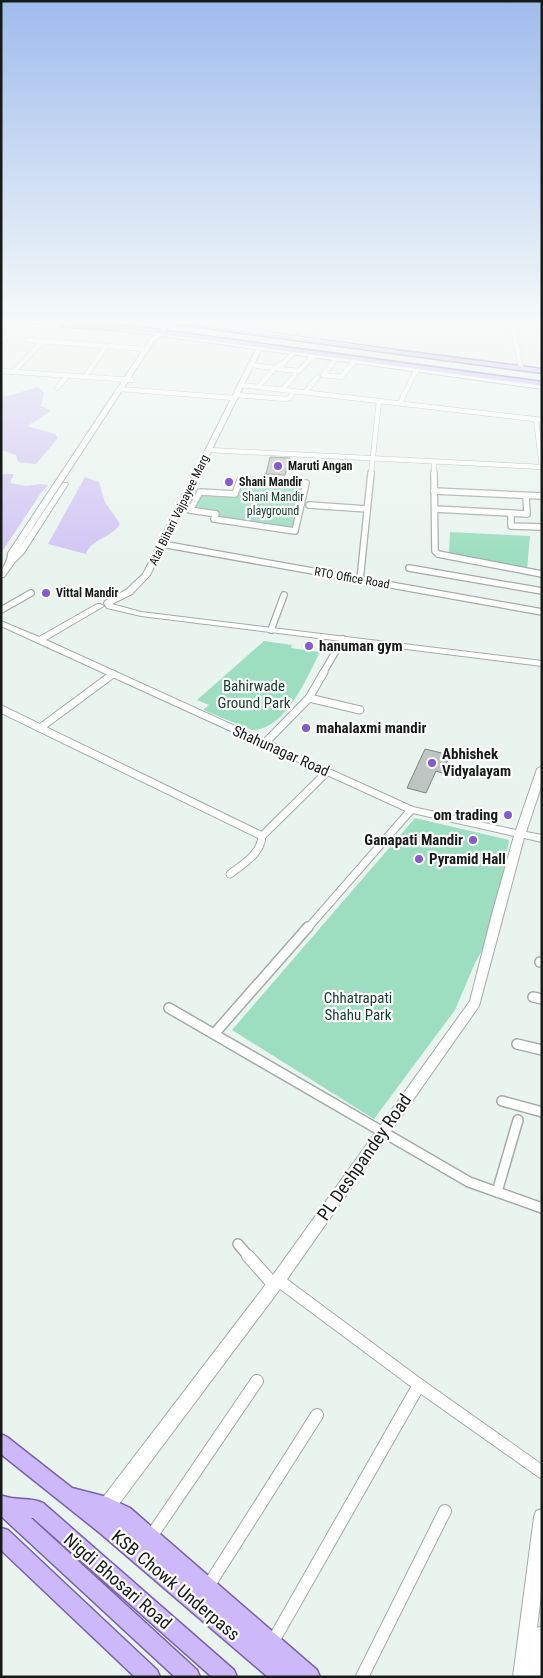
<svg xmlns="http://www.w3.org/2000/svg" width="543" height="1678" font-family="'Roboto Condensed',sans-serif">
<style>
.green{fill:#9edec0}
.water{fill:#d2c7f4}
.building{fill:#bdc6c2;stroke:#7d8681}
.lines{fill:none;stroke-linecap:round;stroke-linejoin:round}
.street-far4-casing{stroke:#a3aca8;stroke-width:5.5}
.street-far3-casing{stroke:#a3aca8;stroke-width:8}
.street-far2-casing{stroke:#a3aca8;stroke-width:9}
.street-far1-casing{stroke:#a3aca8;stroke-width:12}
.street-casing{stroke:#a3aca8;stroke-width:14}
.secondary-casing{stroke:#a3aca8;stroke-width:2}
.primary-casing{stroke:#7862a9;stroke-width:3}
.street-far4{stroke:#fff;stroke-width:4.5}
.street-far3{stroke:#fff;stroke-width:5.5}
.street-far2{stroke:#fff;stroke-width:7}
.street-far1{stroke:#fff;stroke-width:9}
.street{stroke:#fff;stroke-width:12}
.secondary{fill:#fff;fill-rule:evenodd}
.primary{fill:#cdb8fa;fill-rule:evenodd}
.poi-dot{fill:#855ad3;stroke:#fff;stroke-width:2}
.labels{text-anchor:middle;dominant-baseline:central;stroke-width:4.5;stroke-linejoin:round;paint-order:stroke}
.far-poi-label{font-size:12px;font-weight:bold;fill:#161a18;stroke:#fff;text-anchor:start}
.far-park-label{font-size:12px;fill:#18402f;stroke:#fff}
.far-street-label{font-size:12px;fill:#161a18;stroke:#fff}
.poi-label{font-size:15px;font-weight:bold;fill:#161a18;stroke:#fff;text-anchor:start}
.park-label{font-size:15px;fill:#18402f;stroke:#fff}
.street-label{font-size:15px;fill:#161a18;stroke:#fff}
.near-street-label{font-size:18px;fill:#161a18;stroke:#fff}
</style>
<rect width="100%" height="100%" fill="#eaf4ef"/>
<g class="green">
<path d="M240,480L306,483L295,531L214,519L215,514L192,512L202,493L235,495Z"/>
<path d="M450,532L530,536L527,569L449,554Z"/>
<path d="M264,641L292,645L291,648L320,652C307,677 286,730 252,730L203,710L209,705L197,700Z"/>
<path d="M415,818L509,840L493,931L475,963L455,1010L374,1119L232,1030Z"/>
</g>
<g class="water">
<path d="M38,387L44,393L41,406L51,411L27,426L55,434L58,438L36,464L18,462L16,455L1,450V396C9,397 29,389 38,387Z"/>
<path d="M4,474H14L10,483L26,486L42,484L48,485L41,493L1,553V475Z"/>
<path d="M85,477L99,482L105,502L120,524C110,539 92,538 86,554L48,544Z"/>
</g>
<g class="building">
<path d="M270,457L290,458L285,475L266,474Z"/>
<path d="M425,749L450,755L442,773L436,771L426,793L407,788Z"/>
</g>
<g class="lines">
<g class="street-far4-casing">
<g id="street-far4">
<path d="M511,319L521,367"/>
<path d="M203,324L214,319"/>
<path d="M310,333L312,319"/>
<path d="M28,340L146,349"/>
<path d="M1,341L19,324"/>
<path d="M292,354L278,369L299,371L313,356"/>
<path d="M335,360L323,375L341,377L354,362"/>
<path d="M251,365L275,368L280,364"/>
<path d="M1,371L132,380"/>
<path d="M13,372L43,341"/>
<path d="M85,377L106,346"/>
<path d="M241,385L542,420"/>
<path d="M258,387L273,370"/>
<path d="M57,388L67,376"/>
<path d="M120,389L234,398"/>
<path d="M282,390L295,375"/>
<path d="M305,392L318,377"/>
<path d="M236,395L286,399L290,398L293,391"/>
<path d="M400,403L416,371"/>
<path d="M536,420L542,467"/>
<path d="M209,450L542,467"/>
<path d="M434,462V474"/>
<path d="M371,474L379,401"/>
</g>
</g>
<g class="street-far3-casing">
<g id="street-far3">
<path d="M434,473L435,551L438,554L542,574"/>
<path d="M240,480L306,483L295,531L214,519L216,514L190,510L200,492L235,494Z"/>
<path d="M434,491L542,496"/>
<path d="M309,505L367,509"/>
<path d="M435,509L527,514L526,496"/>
<path d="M511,513V526L542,527"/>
<path d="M162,544L542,612"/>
<path d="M409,568L542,591"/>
<path d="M360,580L371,473"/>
<path d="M1,610L31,593"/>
<path d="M271,630L284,595"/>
<path d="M323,673L343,639"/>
</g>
</g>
<g class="street-far2-casing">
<g id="street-far2">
<path d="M309,698L360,710"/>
<path d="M1,709L262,836"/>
<path d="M40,728L113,674"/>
<path d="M265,743L309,698L324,672"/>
<path d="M230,874C243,864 261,854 262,836L327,772"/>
<path d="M307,929L411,810"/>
</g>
</g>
<g class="street-far1-casing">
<g id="street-far1">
<path d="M540,962H542"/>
<path d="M533,997L542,999"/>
<path d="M169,1008L469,1182L542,1208"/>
<path d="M214,1034L308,927"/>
<path d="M517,1044L542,1050"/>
<path d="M502,1101L542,1112"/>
<path d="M497,1192L518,1120"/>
<path d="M238,1244L249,1257"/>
</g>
</g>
<g class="street-casing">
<g id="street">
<path d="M248,1256L274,1285"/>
<path d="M278,1280L419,1385L542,1472"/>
<path d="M150,1538L257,1381"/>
<path d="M207,1588L317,1415"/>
<path d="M272,1643L419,1385"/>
<path d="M362,1677L445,1511"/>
</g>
</g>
<g class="secondary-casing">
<g id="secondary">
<path d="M163,319H175L395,350L392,352L173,322L163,333L542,385V389L261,350L150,575L132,594L112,604L141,612L542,661V666L141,616L107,608L104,603L105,601L126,590L143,574L256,349L161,336L155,340L16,553L63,483H67L68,484L24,553L15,562L4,577H1C1,565 8,564 8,553L150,339L156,335L102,329L105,327L158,332L168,321Z"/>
<path d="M1,322L60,324L63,326L60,328L1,326Z"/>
<path d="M97,604H100L104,606L46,640L413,807L516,830L537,769L542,766V784L526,832L542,835V842L524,838L479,1006L283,1285L113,1512L107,1514L101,1512L99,1506L101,1500L273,1275L470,1001L492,914L514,836L408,812L1,626V621L39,637Z"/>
<path d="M542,1509V1587L537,1628L542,1626V1677H513L534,1517L536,1511Z"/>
</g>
</g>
<g class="primary-casing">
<g id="primary">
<path d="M1,319L139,327L542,382V386L139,331L1,323Z"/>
<path d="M139,319H154L542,369V373Z"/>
<path d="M1,1434L7,1437L72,1488L107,1497L130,1508L317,1670L320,1677H268L100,1533L1,1454Z"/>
<path d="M3,1496C16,1501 31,1497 43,1503L234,1670L237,1677H212L33,1518H31L197,1670L200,1677H175L1,1516V1497Z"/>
<path d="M1,1528L8,1530L157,1670L160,1677H135L1,1550Z"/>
</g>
</g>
<use href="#street-far4" class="street-far4"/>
<use href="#street-far3" class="street-far3"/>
<use href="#street-far2" class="street-far2"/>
<use href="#street-far1" class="street-far1"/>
<use href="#street" class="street"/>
<use href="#secondary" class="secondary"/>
<use href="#primary" class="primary"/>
</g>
<linearGradient id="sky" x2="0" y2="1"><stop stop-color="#9fbced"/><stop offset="0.58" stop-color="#f6faf8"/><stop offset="1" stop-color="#f6faf8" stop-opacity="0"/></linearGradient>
<rect width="543" height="554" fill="url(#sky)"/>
<g class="poi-dot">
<circle cx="278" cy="466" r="5"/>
<circle cx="229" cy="482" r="5"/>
<circle cx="46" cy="593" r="5"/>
<circle cx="309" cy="646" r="5"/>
<circle cx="306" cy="728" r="5"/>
<circle cx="432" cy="763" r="5"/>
<circle cx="508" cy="815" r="5"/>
<circle cx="473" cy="840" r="5"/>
<circle cx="419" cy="859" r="5"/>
</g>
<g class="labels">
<g class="far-poi-label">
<text x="288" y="466">Maruti Angan</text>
<text x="239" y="482">Shani Mandir</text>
<text x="56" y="593">Vittal Mandir</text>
</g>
<g class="far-park-label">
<text x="273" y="497">Shani Mandir<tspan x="273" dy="14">playground</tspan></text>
</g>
<g class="far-street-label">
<text transform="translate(179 510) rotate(-64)">Atal Bihari Vajpayee Marg</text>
<text transform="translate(352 578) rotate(10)">RTO Office Road</text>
</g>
<g class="poi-label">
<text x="319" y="646">hanuman gym</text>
<text x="316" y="728">mahalaxmi mandir</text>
<text x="442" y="754">Abhishek<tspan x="442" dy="17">Vidyalayam</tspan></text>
<text x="498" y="815" text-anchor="end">om trading</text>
<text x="463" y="840" text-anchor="end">Ganapati Mandir</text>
<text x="429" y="859">Pyramid Hall</text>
</g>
<g class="park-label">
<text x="254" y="686">Bahirwade<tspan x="254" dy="17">Ground Park</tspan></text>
<text x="358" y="998">Chhatrapati<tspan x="358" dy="17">Shahu Park</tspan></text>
</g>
<g class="street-label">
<text transform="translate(281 751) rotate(24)">Shahunagar Road</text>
</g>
<g class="near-street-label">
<text transform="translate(364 1157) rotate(-55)">PL Deshpandey Road</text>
<text transform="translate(118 1581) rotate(41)">Nigdi Bhosari Road</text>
<text transform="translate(176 1585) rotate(40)">KSB Chowk Underpass</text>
</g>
</g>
<rect width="543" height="1678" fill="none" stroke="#161a18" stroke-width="5"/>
</svg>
